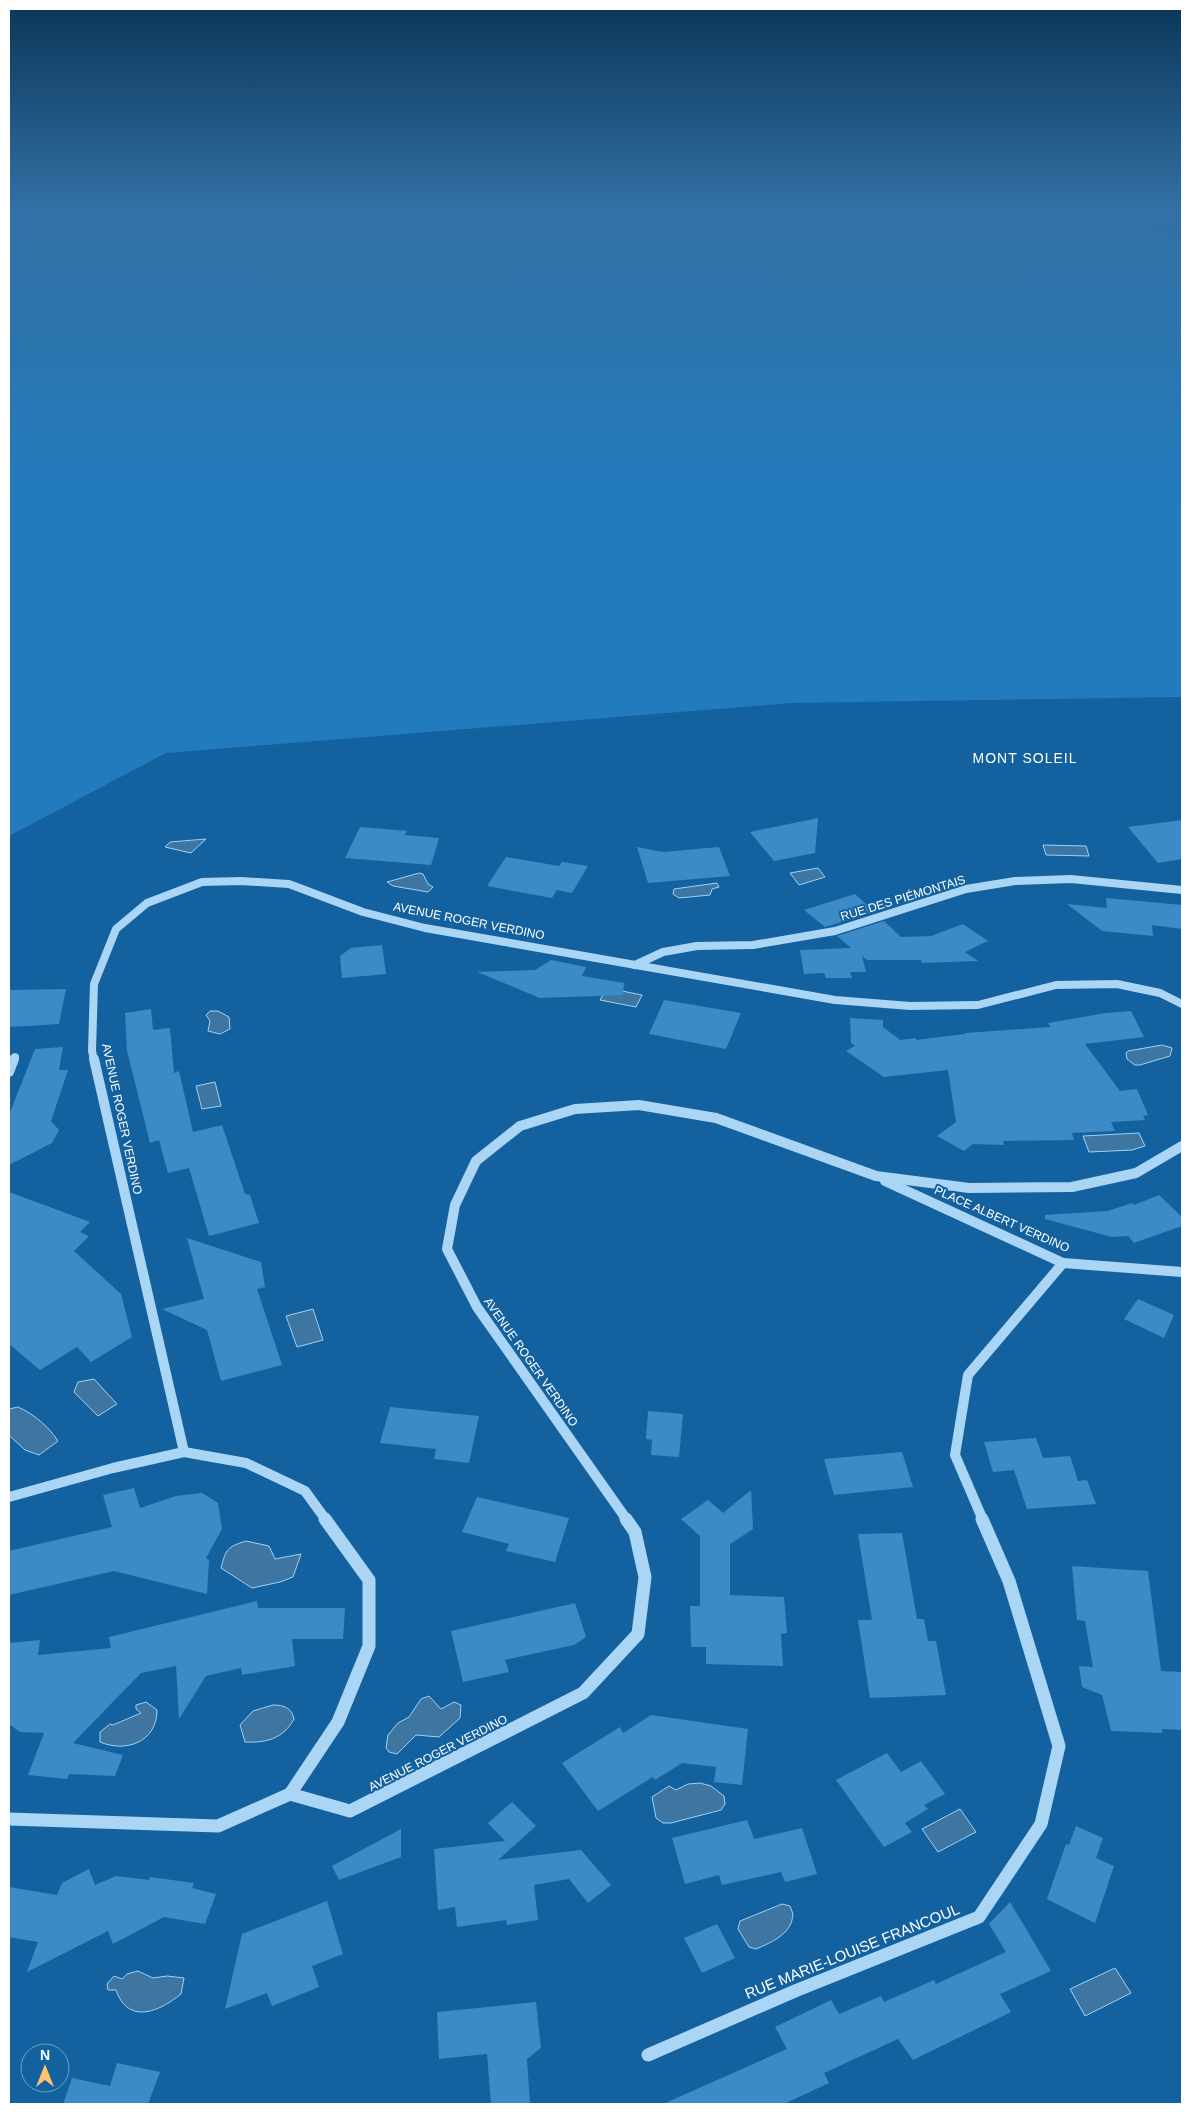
<svg xmlns="http://www.w3.org/2000/svg" width="1191" height="2113" font-family="Arial,sans-serif">
<style>
.green{fill:#227bbc}
.water{fill:#3f76a1;stroke:#9dd2f7}
.building{fill:#3c8bc6}
.lines{fill:none;stroke-linecap:round;stroke-linejoin:round}
.minor-far2{stroke:#abd5f4;stroke-width:8}
.minor-far1{stroke:#abd5f4;stroke-width:10}
.minor{stroke:#abd5f4;stroke-width:13}
.labels{text-anchor:middle;dominant-baseline:central;stroke-width:4;stroke-linejoin:round;paint-order:stroke}
.street-label{font-size:12px;fill:#fff;stroke:#13629f}
.neighbourhood-label{font-size:14px;letter-spacing:1px;fill:#fff;stroke:#13629f}
.near-street-label{font-size:15px;fill:#fff;stroke:#13629f}
</style>
<rect width="100%" height="100%" fill="#13629f"/>
<path class="green" d="M9,213H1117L1118,216L1182,240V697L791,703L166,753L9,836Z"/>
<g class="water">
<path d="M206,839L191,853L165,847L170,842Z"/>
<path d="M1043,845L1086,846L1089,856L1046,855Z"/>
<path d="M818,868L825,877L799,885L790,873Z"/>
<path d="M419,873L423,874L428,884L433,887L428,892L393,886L387,882Z"/>
<path d="M717,883L719,887L712,889L710,895L679,898L673,894L674,889Z"/>
<path d="M607,988L642,995L636,1007L600,1000Z"/>
<path d="M210,1011H218L229,1017L230,1029L220,1034L208,1031L210,1021L206,1015Z"/>
<path d="M1162,1045L1172,1048L1170,1056L1140,1065H1135L1127,1059L1126,1053L1128,1051Z"/>
<path d="M215,1082L221,1106L202,1109L196,1086Z"/>
<path d="M1139,1133L1145,1146L1132,1150L1089,1152L1083,1136Z"/>
<path d="M313,1309L323,1340L297,1347L286,1316Z"/>
<path d="M94,1379L117,1404L98,1416L74,1392L78,1382Z"/>
<path d="M18,1407C34,1414 49,1427 58,1441L39,1455L25,1450L9,1435V1409Z"/>
<path d="M246,1541L269,1546L275,1559L301,1554L293,1577L280,1582L252,1588L221,1568C226,1549 227,1547 246,1541Z"/>
<path d="M429,1696L441,1709L454,1702L461,1705L460,1718L439,1737L416,1735L397,1754L389,1752L386,1748L388,1735L398,1723L409,1717L421,1699Z"/>
<path d="M146,1702L157,1710C157,1742 126,1753 100,1742V1732L110,1724L113,1725L141,1713L136,1709V1705Z"/>
<path d="M273,1705C284,1705 292,1708 294,1719C283,1739 266,1743 245,1742L240,1725L253,1711Z"/>
<path d="M700,1783L711,1786L724,1796L725,1804L721,1810L671,1823H663L656,1818L652,1797L669,1786L676,1790L688,1784Z"/>
<path d="M960,1809L976,1832L938,1852L922,1829Z"/>
<path d="M782,1904L790,1906L793,1914C792,1934 772,1942 756,1949L749,1947L738,1929L740,1921Z"/>
<path d="M1115,1968L1131,1993L1085,2016L1070,1989Z"/>
<path d="M138,1971L153,1978L167,1976L184,1978L181,1994C159,2012 128,2025 116,1990H108L107,1984L114,1976L122,1979L127,1974Z"/>
</g>
<g class="building">
<path d="M818,818L815,853L774,861L750,832Z"/>
<path d="M1182,820V859L1158,863L1128,827Z"/>
<path d="M360,827L407,831L405,835L439,838L431,865L345,858Z"/>
<path d="M637,847L663,852L719,847L730,876L648,883Z"/>
<path d="M506,857L559,866L562,862L588,866L572,893L557,890L552,898L487,886Z"/>
<path d="M855,894L875,912L825,927L804,910Z"/>
<path d="M1106,898L1182,905V929L1152,925L1153,936L1102,931L1067,904L1107,908Z"/>
<path d="M884,921L901,937L931,936L963,924L988,941L965,952L978,961L922,963L921,960H867L862,956L866,972H850L852,978H826L824,973L804,974L800,950L851,948L837,936Z"/>
<path d="M382,945L386,974L342,978L340,956L351,948Z"/>
<path d="M551,960L586,967L582,976L624,983L623,995L540,998L477,972L535,970Z"/>
<path d="M66,989L59,1024L9,1027V990Z"/>
<path d="M664,1000L741,1013L726,1049L649,1034Z"/>
<path d="M151,1009L153,1030L170,1028L174,1073L179,1071L193,1132L222,1125L245,1194L250,1195L259,1223L209,1236L189,1168L168,1173L159,1140L150,1143L127,1051L125,1013Z"/>
<path d="M1131,1011L1144,1037L1085,1044L1120,1091L1137,1089L1148,1115L1143,1116L1145,1120L1111,1122L1115,1131L1072,1133L1074,1140L1003,1141L1004,1145L973,1144L964,1151L937,1136L956,1122L948,1070L884,1077L846,1051L855,1046L851,1043L850,1018L883,1020V1027L900,1040L916,1038V1040L965,1034V1033L1051,1027L1048,1023L1106,1013Z"/>
<path d="M63,1047L59,1070H68L51,1121L59,1130L52,1143L9,1165V1115L35,1049Z"/>
<path d="M9,1192L90,1222L80,1232L89,1236L74,1251L121,1294L132,1337L91,1362L77,1347L40,1370L9,1344Z"/>
<path d="M1159,1195L1182,1217V1226L1134,1243L1128,1236L1112,1237L1045,1219V1215L1108,1211L1132,1203L1134,1205Z"/>
<path d="M187,1238L261,1262L265,1287L257,1289L282,1365L221,1381L207,1330L162,1309L204,1299Z"/>
<path d="M1138,1299L1174,1315L1164,1338L1124,1319Z"/>
<path d="M390,1407L479,1416L469,1463L434,1459L436,1449L380,1443Z"/>
<path d="M648,1411L683,1414L679,1457L651,1455L652,1440L646,1439Z"/>
<path d="M1036,1438L1043,1458L1070,1456L1078,1481L1087,1480L1096,1504L1027,1509L1014,1470L993,1472L984,1442Z"/>
<path d="M902,1452L913,1487L834,1495L824,1459Z"/>
<path d="M134,1488L140,1508L176,1496L202,1493L218,1503L222,1529L206,1558L209,1560L207,1594L114,1571L9,1595V1551L112,1527L103,1495Z"/>
<path d="M751,1490L753,1529L730,1544V1595L784,1597L787,1633L781,1634L783,1666L706,1664V1647H691L690,1606H700V1536L681,1519L708,1500L723,1513Z"/>
<path d="M477,1497L569,1518L555,1562L506,1551L509,1544L462,1532Z"/>
<path d="M902,1533L917,1619H924L928,1641H936L946,1695L870,1698L858,1620H872L858,1534Z"/>
<path d="M1072,1566L1148,1571L1161,1671L1182,1672V1730L1162,1729V1733L1111,1731L1102,1695L1082,1687L1079,1666L1093,1667L1085,1621L1077,1620Z"/>
<path d="M257,1601L258,1608H345L343,1639H292L295,1666L242,1675L241,1668L206,1676L179,1719L176,1666L141,1673L73,1743L123,1755L115,1776L69,1774L67,1779L28,1775L44,1733L20,1732L9,1724V1643L40,1640L38,1655L111,1648L109,1637Z"/>
<path d="M575,1603L586,1637L574,1645L505,1660L509,1672L463,1682L451,1631Z"/>
<path d="M651,1715L748,1729L742,1785L714,1782L716,1767L682,1763L655,1780L653,1777L598,1811L562,1763L620,1727L623,1733Z"/>
<path d="M887,1753L901,1772L921,1761L945,1794L924,1805L928,1809L905,1823L912,1832L884,1847L836,1780Z"/>
<path d="M512,1802L536,1826L498,1860L581,1850L611,1885L588,1903L569,1879L534,1885L538,1920L507,1925L506,1920L457,1927L455,1907L438,1910L434,1849L505,1841L488,1823Z"/>
<path d="M747,1820L754,1839L802,1828L817,1874L785,1882L781,1872L722,1885L719,1875L685,1884L672,1838Z"/>
<path d="M1076,1826L1103,1838L1096,1858L1114,1866L1095,1923L1047,1899L1066,1844L1069,1845Z"/>
<path d="M401,1829V1857L339,1880L332,1866Z"/>
<path d="M89,1869L95,1885L116,1876L149,1880L150,1877L194,1883L192,1888L216,1894L205,1924L164,1917L113,1944L108,1931L27,1972L38,1942L9,1937V1887L57,1895L62,1883Z"/>
<path d="M327,1901L343,1954L312,1966L319,1987L272,2006L267,1993L225,2009L242,1934Z"/>
<path d="M1010,1902L1051,1971L1000,1994L1011,2012L913,2060L898,2039L824,2073L829,2083L784,2104H663L787,2049L775,2027L831,2000L839,2014L881,1996L884,2002L934,1980L936,1984L1006,1952L989,1924Z"/>
<path d="M717,1924L735,1958L702,1973L684,1938Z"/>
<path d="M536,2002L541,2048L527,2059L530,2104H491L487,2054L439,2059L437,2012Z"/>
<path d="M117,2063L160,2072L148,2104H63L72,2078L110,2086Z"/>
</g>
<g class="lines">
<g class="minor-far2">
<path d="M635,965L663,952L697,946L753,945L835,931L966,889L1015,881L1071,879L1182,890"/>
<path d="M14,1060L15,1057"/>
<path d="M94,1060L92,1051L94,984L116,929L147,903L202,882L241,881L289,884L363,912L425,928L835,1000L910,1006L978,1005L1056,985L1117,984L1160,993L1182,1004"/>
</g>
<g class="minor-far1">
<path d="M94,1059L184,1452"/>
<path d="M9,1072L14,1059"/>
<path d="M885,1181L1063,1263L1182,1272"/>
<path d="M9,1497L113,1468L184,1452L246,1463L305,1491L326,1520"/>
<path d="M627,1520L477,1307L447,1249L455,1205L476,1161L520,1126L575,1109L639,1105L716,1118L876,1176L969,1188L1072,1187L1136,1173L1182,1146"/>
<path d="M983,1520L955,1455L968,1375L1063,1263"/>
</g>
<g class="minor">
<path d="M290,1794L350,1811L583,1693L638,1634L645,1577L635,1532L626,1519"/>
<path d="M9,1819L218,1826L290,1794L338,1722L369,1646V1580L325,1519"/>
<path d="M648,2055L795,1991L979,1917L1041,1824L1059,1746L1009,1581L982,1519"/>
</g>
</g>
<linearGradient id="sky" x2="0" y2="1"><stop stop-color="#0a3657"/><stop offset="0.42" stop-color="#3371a6"/><stop offset="1" stop-color="#3371a6" stop-opacity="0"/></linearGradient>
<rect width="1191" height="509" fill="url(#sky)"/>
<g class="labels">
<g class="street-label">
<text transform="translate(903 898) rotate(-17)">RUE DES PIÉMONTAIS</text>
<text transform="translate(469 921) rotate(11)">AVENUE ROGER VERDINO</text>
<text transform="translate(122 1119) rotate(78)">AVENUE ROGER VERDINO</text>
<text transform="translate(1002 1219) rotate(24)">PLACE ALBERT VERDINO</text>
<text transform="translate(531 1362) rotate(55)">AVENUE ROGER VERDINO</text>
<text transform="translate(438 1753) rotate(-27)">AVENUE ROGER VERDINO</text>
</g>
<g class="neighbourhood-label">
<text x="1025" y="758">MONT SOLEIL</text>
</g>
<g class="near-street-label">
<text transform="translate(852 1951) rotate(-22)">RUE MARIE-LOUISE FRANCOUL</text>
</g>
</g>
<rect width="1191" height="2113" fill="none" stroke="#ffffff" stroke-width="20"/>
<g transform="translate(45 2068)"><circle r="24" fill="#13629f" stroke="#71a1c5"/>
<path d="M0-4L9 19L0 12L-9 19Z" fill="#ffc36e"/>
<text y="-8" font-size="14" font-weight="bold" text-anchor="middle" fill="#ffffff">N</text>
</g>
</svg>
